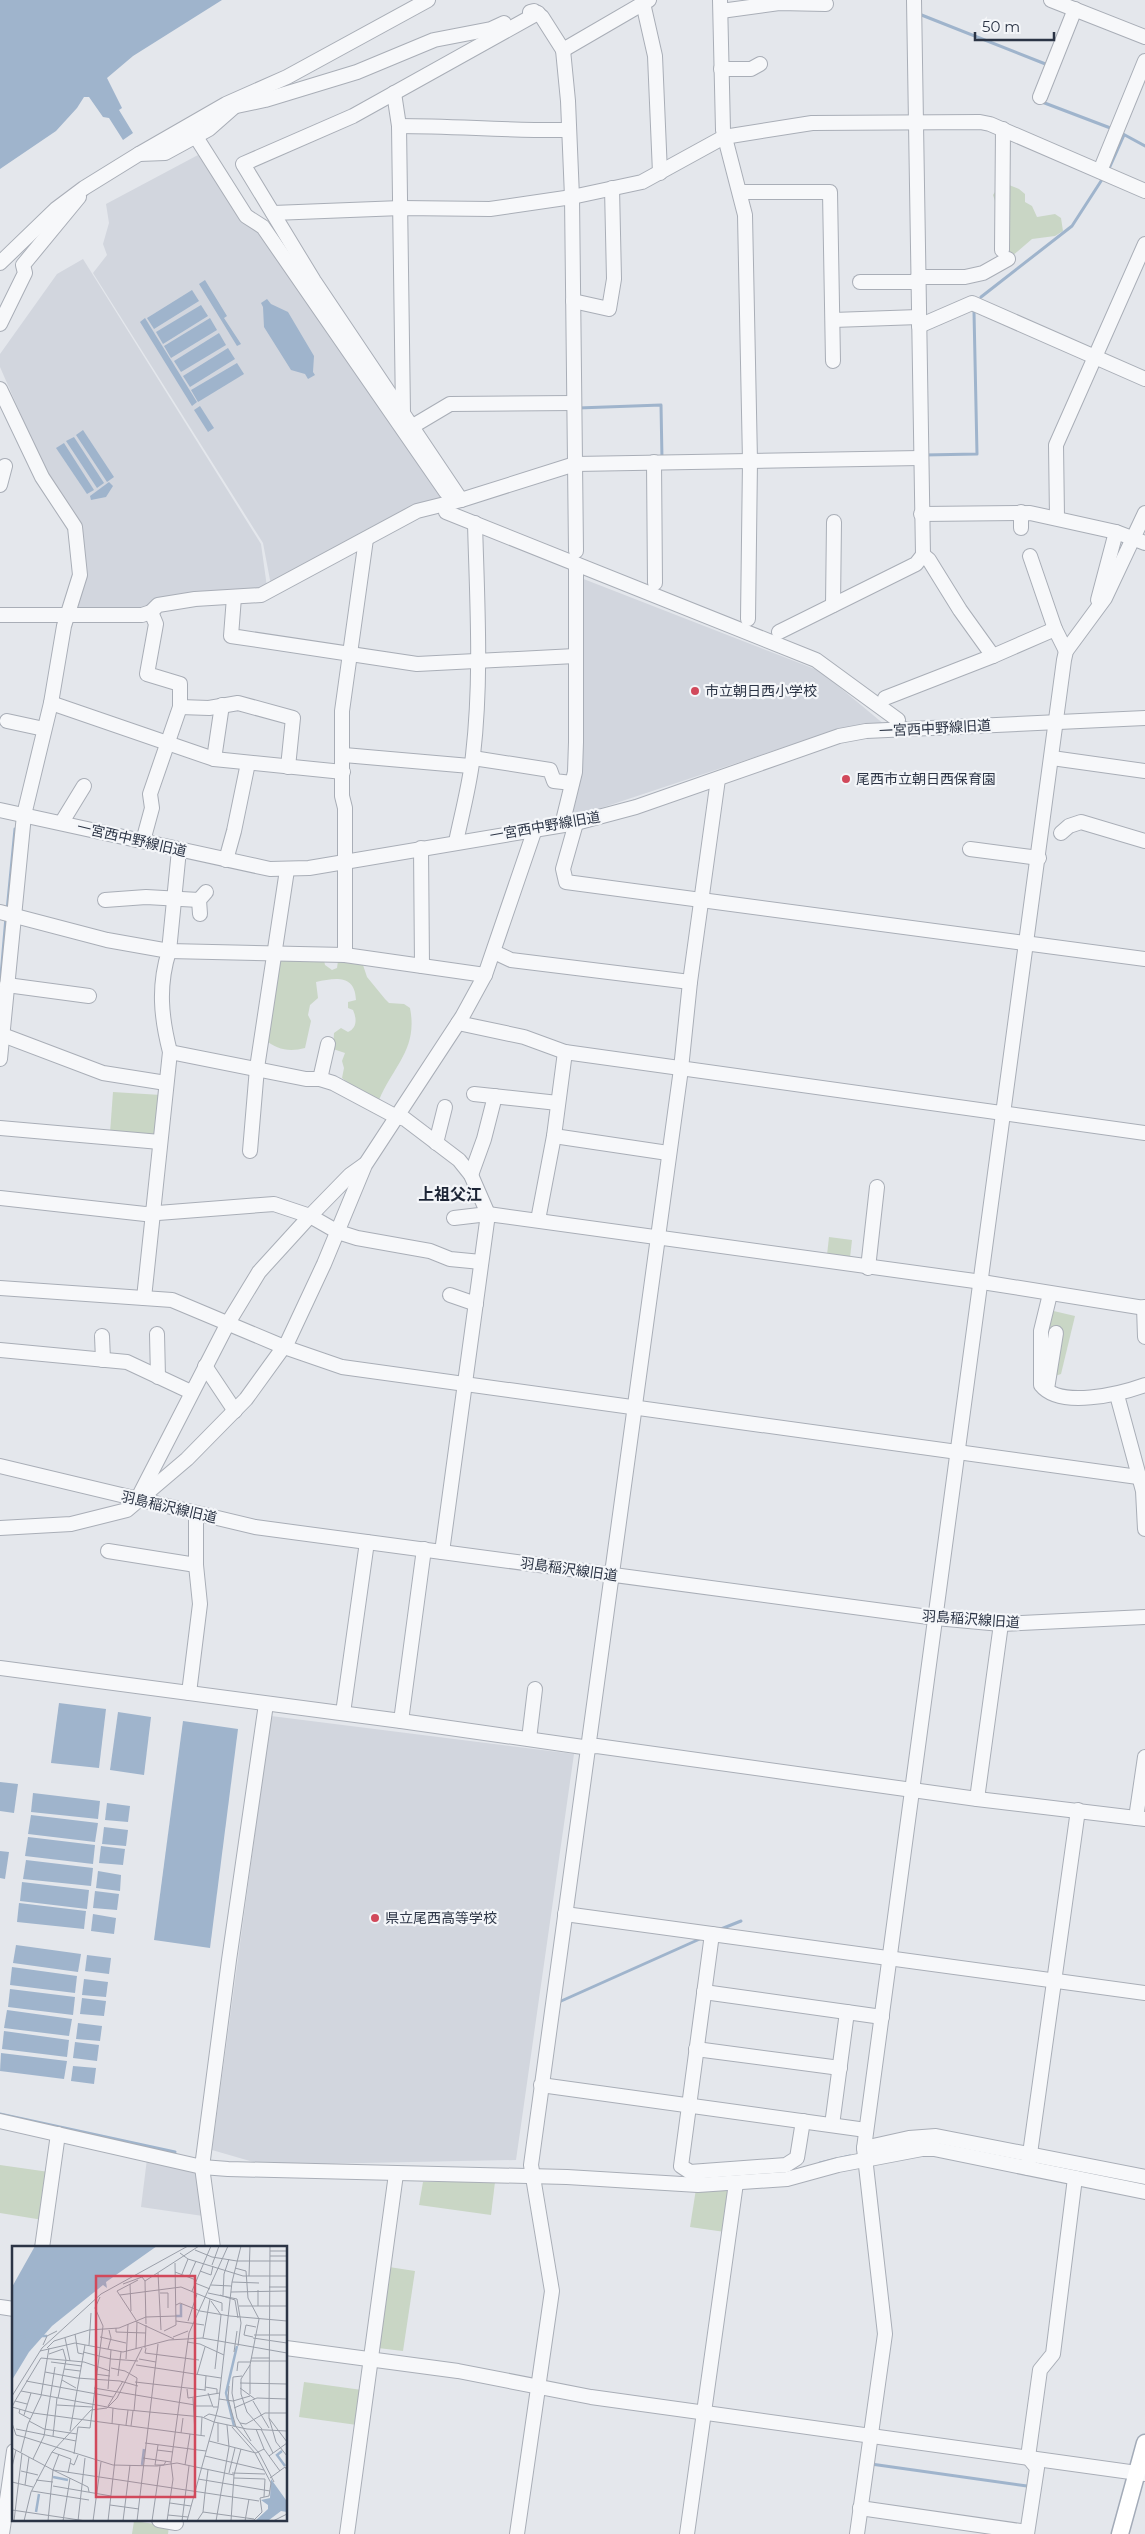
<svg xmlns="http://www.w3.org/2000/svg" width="1145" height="2534" font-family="Montserrat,'Noto Sans JP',sans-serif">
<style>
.built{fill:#d2d6de}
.green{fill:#c9d6c5}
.water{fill:#9fb4cc}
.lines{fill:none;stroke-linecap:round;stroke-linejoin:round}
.stream{stroke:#9fb4cc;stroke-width:3}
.minor-casing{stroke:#a9aeb7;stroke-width:16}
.major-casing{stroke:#a3abb8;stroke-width:19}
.minor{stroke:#f7f8fa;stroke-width:14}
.major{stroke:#fff;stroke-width:16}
.poi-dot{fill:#d1495b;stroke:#f4f6f9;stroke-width:2}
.labels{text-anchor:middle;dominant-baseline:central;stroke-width:4.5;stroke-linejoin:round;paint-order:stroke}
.poi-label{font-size:14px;fill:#2b3445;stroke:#f4f6f9;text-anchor:start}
.street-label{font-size:14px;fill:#2b3445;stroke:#f4f6f9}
.quarter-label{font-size:16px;font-weight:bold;fill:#1d2536;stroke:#f4f6f9}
.inset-river{fill:none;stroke:#9fb4cc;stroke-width:2.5}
.inset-road{fill:none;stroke:#9a9fa9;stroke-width:1}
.view{fill:#d1495b;fill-opacity:0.15;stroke:#d1495b;stroke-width:2.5}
.inset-edge{fill:none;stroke:#2b3445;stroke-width:2.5}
</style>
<rect width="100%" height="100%" fill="#e4e7ec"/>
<g class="built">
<path d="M198,155L234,207L260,232L445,498L271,585L263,543L93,273L107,255L103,244L109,223L106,204Z"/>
<path d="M83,259L261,544L267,587L149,609L81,612L77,605L79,522L45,470L0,367V354L57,274Z"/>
<path d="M581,578L820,671L885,725L839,729L574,817L570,811Z"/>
<path d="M271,1716L574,1754L516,2160L264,2165L212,2150Z"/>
<path d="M147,2159L197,2172L203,2216L141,2207Z"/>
</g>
<g class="green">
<path d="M1009,185L1019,189L1025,194V202L1032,206L1037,217L1055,214L1061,218L1063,231L1055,236L1032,239L1011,257L1000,256L997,207L993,195L999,186Z"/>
<path d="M323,955L325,965L332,970L337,968L338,961L361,959L367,977L385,999L389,1003L404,1004L410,1008C418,1049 394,1065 379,1100H369L342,1078L344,1068L342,1061L345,1053L333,1049L334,1033L341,1028L348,1032C357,1028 357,1019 353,1010L348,1008V1002L356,1000C355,974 335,978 316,982L318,998L310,1005L308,1015L311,1021L305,1048C290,1052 276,1050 265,1039L277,959Z"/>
<path d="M113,1092L161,1095L157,1141L110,1133Z"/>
<path d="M829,1237L852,1240L850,1258L827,1255Z"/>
<path d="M1045,1309L1075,1316L1061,1374L1049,1378Z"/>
<path d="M0,2165L49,2172L43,2220L0,2213Z"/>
<path d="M423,2182H495L491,2215L419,2205Z"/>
<path d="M729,2188L725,2232L690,2227L696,2189Z"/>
<path d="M389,2267L415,2271L403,2351L378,2348Z"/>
<path d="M304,2382L362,2390L357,2425L299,2417Z"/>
<path d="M134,2521L169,2526L168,2534H132Z"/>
</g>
<g class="water">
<path d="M0,0H222L133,56L107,78L122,108L119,110L133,133L123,140L109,118L103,117L89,97H84L77,108L56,131L0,169Z"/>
<path d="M205,280L227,316L224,318L241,344L237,346L199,284Z"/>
<path d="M192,290L199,301L154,329L147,318Z"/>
<path d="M267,299L271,304L288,312L314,356L313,372L315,375L308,379L305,374L291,370L264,327L263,307L261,303Z"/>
<path d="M201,305L208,316L163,344L156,332Z"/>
<path d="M145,318L197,402L192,406L140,322Z"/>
<path d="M210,318L217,330L171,358L164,346Z"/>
<path d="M219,333L226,345L181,372L174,361Z"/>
<path d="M228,348L235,359L190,387L183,376Z"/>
<path d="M237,363L244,374L198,402L191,390Z"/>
<path d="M200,406L214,428L208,432L194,410Z"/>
<path d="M83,430L114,477L107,482L76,435Z"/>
<path d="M74,437L104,483L97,488L66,441Z"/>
<path d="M64,443L94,490L87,494L56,448Z"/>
<path d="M109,482L113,486L106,497L91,500L90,496Z"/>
<path d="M59,1703L106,1709L99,1768L51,1763Z"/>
<path d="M118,1712L151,1717L144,1775L110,1770Z"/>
<path d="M183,1721L238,1729L210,1948L154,1940Z"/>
<path d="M0,1782L18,1784L14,1813L0,1811Z"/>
<path d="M33,1793L100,1801L98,1819L31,1812Z"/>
<path d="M107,1803L130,1806L128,1822L105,1820Z"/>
<path d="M31,1815L98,1823L95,1842L28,1834Z"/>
<path d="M104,1827L128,1830L126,1846L102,1844Z"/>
<path d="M28,1837L95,1845L93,1864L25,1856Z"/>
<path d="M101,1846L125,1849L123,1865L99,1863Z"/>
<path d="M0,1851L9,1852L5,1879L0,1878Z"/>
<path d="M26,1860L93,1868L91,1886L23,1879Z"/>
<path d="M98,1871L121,1875L120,1891L96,1888Z"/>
<path d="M22,1882L89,1890L87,1909L20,1901Z"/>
<path d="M95,1891L119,1894L117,1910L93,1908Z"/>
<path d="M19,1903L86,1911L84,1929L17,1922Z"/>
<path d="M93,1914L116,1918L114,1934L91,1931Z"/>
<path d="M16,1945L81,1954L78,1972L13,1963Z"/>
<path d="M87,1955L111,1958L109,1974L85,1971Z"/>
<path d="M12,1967L77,1976L75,1993L10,1985Z"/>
<path d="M84,1979L108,1982L106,1997L82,1995Z"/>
<path d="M10,1989L75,1997L73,2015L8,2007Z"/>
<path d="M82,1998L106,2001L104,2016L80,2014Z"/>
<path d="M7,2010L72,2019L69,2036L4,2028Z"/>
<path d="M78,2023L102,2026L100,2041L76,2039Z"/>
<path d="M4,2031L69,2040L67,2057L2,2049Z"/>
<path d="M75,2042L99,2045L97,2061L73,2058Z"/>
<path d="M1,2053L67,2061L64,2079L0,2071Z"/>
<path d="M73,2066L96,2068L94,2084L71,2081Z"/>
</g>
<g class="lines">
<g class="stream">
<path d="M919,14L1048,65"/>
<path d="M1042,102L1113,129"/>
<path d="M1123,134L1145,146"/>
<path d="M1108,171L1124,135"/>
<path d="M981,297L1072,226L1103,178"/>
<path d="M578,408L661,405L662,459"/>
<path d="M924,455L977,454L974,312"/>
<path d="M7,911L15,829"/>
<path d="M0,987L6,917"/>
<path d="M721,1929L741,1921"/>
<path d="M559,2002L702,1938"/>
<path d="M0,2114L175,2152"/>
<path d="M820,2163L850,2156"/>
<path d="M871,2464L1027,2486"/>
</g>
<g class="minor-casing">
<g id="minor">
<path d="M720,0L723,130L745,215L750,461L748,619"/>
<path d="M1051,0L1145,37"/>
<path d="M643,3L655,56L660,173"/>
<path d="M721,11L779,3L826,4"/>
<path d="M530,12L534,11L542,17L563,50L649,0"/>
<path d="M563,50L568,101L572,197L576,551"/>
<path d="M721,69H751L760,64"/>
<path d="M394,93L399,126L403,413"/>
<path d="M1040,97L1075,9"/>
<path d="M232,107L265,100L357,72L434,40L491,29L504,23"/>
<path d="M399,126C456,126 512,131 569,130"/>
<path d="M196,137L246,216L263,227L446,492"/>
<path d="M139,154L165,153L209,129L234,107"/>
<path d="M1100,171L1145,61"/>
<path d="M740,192H830L833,361"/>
<path d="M273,213L401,208L490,209L572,197L642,182L724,137L812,123L980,122L990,124L1145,191"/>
<path d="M1002,250L1003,129"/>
<path d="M0,263L56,209L84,188L139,154L226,104L287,77L428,0"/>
<path d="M918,277H965L983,273L1008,259"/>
<path d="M860,282H918"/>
<path d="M573,301L609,309L614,279L612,188"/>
<path d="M833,320L919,317"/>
<path d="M0,324L25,273L23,265L79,197"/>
<path d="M919,326L972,303L1145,379"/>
<path d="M0,389L42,477L75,527L80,575L64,626L51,703L24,815L0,1059"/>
<path d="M413,426L450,404L574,403"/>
<path d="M654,462L655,583"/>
<path d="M0,485L5,466"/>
<path d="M461,500L314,281L243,164L353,116L538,13"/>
<path d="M446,512L816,660L898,720"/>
<path d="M1021,512V528"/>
<path d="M921,514L1030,513L1116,532L1145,543"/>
<path d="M1057,517L1056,445L1145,244"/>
<path d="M923,555L929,560L960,610L993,656"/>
<path d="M1030,556L1055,629L1066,651"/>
<path d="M234,597L231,636L417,664L575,656"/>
<path d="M1098,600L1116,532"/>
<path d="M833,605L834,522"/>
<path d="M0,615H142L151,612L158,605L195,599L261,595L417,511L461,500L575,464L920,458"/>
<path d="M779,632L916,564L923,555L914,0"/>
<path d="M885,698L993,656L1055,629"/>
<path d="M51,703L214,759L343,772"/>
<path d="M180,707L209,708L238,703L293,718L288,767"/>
<path d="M7,721L44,729"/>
<path d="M344,755L470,766"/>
<path d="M473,758L550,770L554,781L572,783"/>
<path d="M1052,758L1145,771"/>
<path d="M214,759L222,705"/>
<path d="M0,810L270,869L309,868L576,823L636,807L839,736L866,731L1145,718"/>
<path d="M62,822L84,786"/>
<path d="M576,823L563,869L566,882L1145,959"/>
<path d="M562,825L575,772L576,742V564"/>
<path d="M1061,833L1069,826L1081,822L1145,841"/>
<path d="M143,841L152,808L150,794L180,707V684L147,674L156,624L151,612"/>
<path d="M456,842C462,813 470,784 473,755C482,678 477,600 475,523"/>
<path d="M421,848L422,966"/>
<path d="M970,849L1039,858"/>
<path d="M226,860L234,831L248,763"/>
<path d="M105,900L146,897L199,900"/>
<path d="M0,912L107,940L169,951L345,955L485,975"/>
<path d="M200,914L199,900L206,892"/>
<path d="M494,952L511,960L690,982"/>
<path d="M345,955V808L342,796V711L366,539"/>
<path d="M7,985L89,996"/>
<path d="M458,1023L524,1037L565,1052L1145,1133"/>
<path d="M0,1034L103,1073L166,1083"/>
<path d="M170,1052L306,1079H320L333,1083L393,1115L405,1119L459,1160L471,1175L488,1214L442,1552"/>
<path d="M320,1079L328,1044"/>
<path d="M474,1094L558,1103"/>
<path d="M0,1128L160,1142"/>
<path d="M554,1136L668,1153"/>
<path d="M436,1143L445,1107"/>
<path d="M250,1151L257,1068L287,870"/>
<path d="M471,1175L484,1139L495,1096"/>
<path d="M0,1198L145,1214L274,1204L310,1216L338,1232L357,1238L430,1251L450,1259L481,1262"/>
<path d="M454,1218L488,1214L982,1282L1145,1308"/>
<path d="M538,1220L554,1136L565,1052"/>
<path d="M868,1268L877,1187"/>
<path d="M0,1288L172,1300L284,1347L342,1367L1138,1477"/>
<path d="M1050,1294L1041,1331V1385C1060,1409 1120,1394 1145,1385"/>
<path d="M450,1295L476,1304"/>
<path d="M144,1298L170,1052C161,1017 158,986 169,951L179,850"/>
<path d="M1144,1307L1145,1337"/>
<path d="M157,1334L158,1377"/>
<path d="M102,1336L103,1360"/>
<path d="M0,1350L127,1362L191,1392"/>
<path d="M205,1366L235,1411"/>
<path d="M1047,1389L1056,1333"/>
<path d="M1117,1395L1143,1491L1145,1529"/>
<path d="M0,1466L255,1527L936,1618L1001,1624L1145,1617"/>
<path d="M138,1498L228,1323L259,1272L310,1216L350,1175L364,1165"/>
<path d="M0,1528L71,1524L127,1510L187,1459L246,1399L288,1341L324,1264L365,1165L462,1017L485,975L535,829"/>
<path d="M108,1551L196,1565"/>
<path d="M0,1668L401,1721L583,1747L597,1746L977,1799L1145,1819"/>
<path d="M189,1693L200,1604L196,1565V1514"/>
<path d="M343,1713L367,1542"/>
<path d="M401,1721L424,1549"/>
<path d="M529,1739L535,1689"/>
<path d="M977,1799L1001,1624"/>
<path d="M1136,1818L1145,1757"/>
<path d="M565,1914L1145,1993"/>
<path d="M712,1934L681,2166L690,2172L786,2165L797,2158L803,2121"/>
<path d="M704,1992L882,2017"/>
<path d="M696,2049L840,2068"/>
<path d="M541,2085L866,2130"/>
<path d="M0,2121L202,2167L228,2169L567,2177L698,2185L787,2179L838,2165L922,2149H934L1145,2192"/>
<path d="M832,2125L847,2012"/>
<path d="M864,2148L909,2138L936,2136L1145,2177"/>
<path d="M1028,2168L1078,1810"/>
<path d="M42,2248L58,2134"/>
<path d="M213,2248L202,2167L229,1960L266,1704"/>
<path d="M0,2307L14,2309"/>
<path d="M286,2348L458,2371L591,2397L1145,2474"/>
<path d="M860,2508L1027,2532"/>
<path d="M159,2520L176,2523"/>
<path d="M2,2534L14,2451"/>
<path d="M347,2534L396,2174"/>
<path d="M517,2534L552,2291L531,2165L681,1069L690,982L718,779"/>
<path d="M687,2534L736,2183"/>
<path d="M857,2534L885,2334L864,2148L1064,660L1066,651L1105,598L1145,513"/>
<path d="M1027,2534L1037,2468L1028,2457L1040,2370L1053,2354L1075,2178"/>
</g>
</g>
<g class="major-casing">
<path id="major" d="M1120,2534L1145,2443"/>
</g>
<use href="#minor" class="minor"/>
<use href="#major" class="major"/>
</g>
<g class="poi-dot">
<circle cx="695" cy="691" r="5"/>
<circle cx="846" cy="779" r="5"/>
<circle cx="375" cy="1918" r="5"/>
</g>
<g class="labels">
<g class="poi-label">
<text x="705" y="691">市立朝日西小学校</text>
<text x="856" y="779">尾西市立朝日西保育園</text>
<text x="385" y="1918">県立尾西高等学校</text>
</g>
<g class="street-label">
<text transform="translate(935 728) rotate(-3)">一宮西中野線旧道</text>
<text transform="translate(545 826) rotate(-10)">一宮西中野線旧道</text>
<text transform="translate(132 839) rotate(13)">一宮西中野線旧道</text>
<text transform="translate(169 1507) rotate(13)">羽島稲沢線旧道</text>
<text transform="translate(569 1569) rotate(8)">羽島稲沢線旧道</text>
<text transform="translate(971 1619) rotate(4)">羽島稲沢線旧道</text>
</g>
<g class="quarter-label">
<text x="450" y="1194">上祖父江</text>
</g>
</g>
<g transform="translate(12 2246)">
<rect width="275" height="275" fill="#e4e7ec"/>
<path d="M23,0H145L94,36L95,42L91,39L40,80L17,106L0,134V41ZM259,233L274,254L275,266L269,265L257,274L243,275L256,263V259L249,254L258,252Z" fill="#9fb4cc"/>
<path class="inset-river" d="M164,70H169V58M0,94L13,90H35M222,180L214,147L225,100M270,205L265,209L273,220M130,219L132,203M41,231L56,234M24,266L27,248"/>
<path class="inset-road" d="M258,0L257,172L264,196L275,210M183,4L200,11L225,15H275M258,5H275M168,7L176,13L231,30H275M258,10H275M200,19L207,0M223,22L234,25L236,52L247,73L238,119L229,133V148L235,166L250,183M188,25L199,29L201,20M163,26L184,34M146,27L149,84M170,28L176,13M237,30L238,0M177,31L184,15M133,35L134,78M220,36L247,37M183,37L198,43M111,38L130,31L133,35L187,0M118,38L119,65M199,39L219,40M257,41H275M180,45L199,0M219,46L275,45M148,47H156V62M196,47L225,53L229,77L226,100M108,49L169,41L198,53L191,92M208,49L223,54L226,72M211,49L212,28L217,13M198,53L210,57V65M199,55L209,69L203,123M164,59L168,57L188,65L218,70L275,75M227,60H275M246,60V44M124,74L105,45L126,34M123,75L162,93M164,75L192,79M176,75L185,48M104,82V86L134,87M152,85L164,79L163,17M63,88L66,107L71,108M242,89H275M88,91L114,97M161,91L176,85M241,91L232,89L234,79L244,81M53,92L58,115M241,92L275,97M175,96L188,98L212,109M31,99L35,90L45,85M77,99L79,67M35,102L42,95L77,84L107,82L134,71L164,70M133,102L134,79M134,102L133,107L187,114M96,103L99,92L97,84M124,103L125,76M28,105L63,97L111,106L157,94L190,92L275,107M71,106L99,113L126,115M222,106L225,85M37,108L51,103L54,114L46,152M239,112H258M114,113L116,78M127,113L144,116M238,115H275M39,116L70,120M124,119L209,132M238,119V148M99,122L113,125L125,132L122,165M52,123L68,125M225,125L226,116H238M33,126L65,132M83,128L98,130M185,129L193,101M106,130L109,106M230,130L221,131L220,147L225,172L239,195M65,132L108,135L126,140M50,134L64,142M14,135L101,151M123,136L193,144M228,137L275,138M217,140L216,153L224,181L247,207L262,236M193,141L205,143V147M82,142L183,159M228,142L243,153M96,143L99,104M175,143L176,152L208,147M9,145L106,163L190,171L202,176M193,145L194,130M196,147L201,161H206M0,150L30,102L89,48L176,0M181,152L183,188M207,153L221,155L238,150M3,155L29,112L72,116L98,125M241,155L257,182M45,159L80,161M96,160L111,135M183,160H200M0,161L21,167L193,190M0,161L3,155L15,158M222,162L245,152L275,153M8,163L7,167L18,173M12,169L19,147M192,171L197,168L219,173M257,172L275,196M17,175L32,183L65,188M202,176L235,183L275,185M0,177L4,189L12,191M228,177L234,178L253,167H275M100,178L101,162M114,179L116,164M119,180L121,165M220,181L243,207L259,237L257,250L248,252L250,266L241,275M4,183L64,195M244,183L252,203L268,225M249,183L261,207M58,185L73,99M169,187L171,172M189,189L190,171M41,190L45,152M12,191L101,219L145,220L165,217L222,229M197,195L244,207L252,203M206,196V177M133,197L194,205M146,199L143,219H152L154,215M0,202L41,224L247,255M145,204L161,206M9,206L16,178L29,150L37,102M40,206L59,213L56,227M47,208L41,224L76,241L77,246M62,208L66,181L78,182L91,80L83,62L88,51M193,210L252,224M257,210L275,197M131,212L159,216M21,213L32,190L43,121M58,217L62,219L66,209M173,219L178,188M0,221L4,204M9,225L26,229M217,227L223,202M220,227L253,228M222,232L253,233L252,251M258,232L273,221L275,224M186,233L258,245M24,234L41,236M0,236L21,241M13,239L17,211M41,240L99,250M20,245L77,254M193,247L196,224M55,251L58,232M158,257L179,260M98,259L127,263M0,264L74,275M191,266L242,273M156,269L176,271M2,275L10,207M12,275L19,246L40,206L79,164L95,162L105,152L130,102M36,275L41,224M51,275L55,251M66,275L73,212M81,275L89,216M96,275L107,179M111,275L118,219M125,275L146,98M140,275L148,220M155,275L161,233L159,217L177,87L216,0M170,275L177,220M175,275L206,162L220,36L229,0M185,275L191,266L193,247M204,275L217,201L215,179M219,275L222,229L229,203M233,275L237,253M261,275L275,268"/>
<path class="view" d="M84,30H183V251H84Z"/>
<rect width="275" height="275" class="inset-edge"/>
</g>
<path d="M975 32v8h79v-8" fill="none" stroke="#2b3445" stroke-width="2.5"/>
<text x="982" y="32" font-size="15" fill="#2b3445" stroke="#f4f6f9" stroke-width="4" paint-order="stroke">50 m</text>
</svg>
